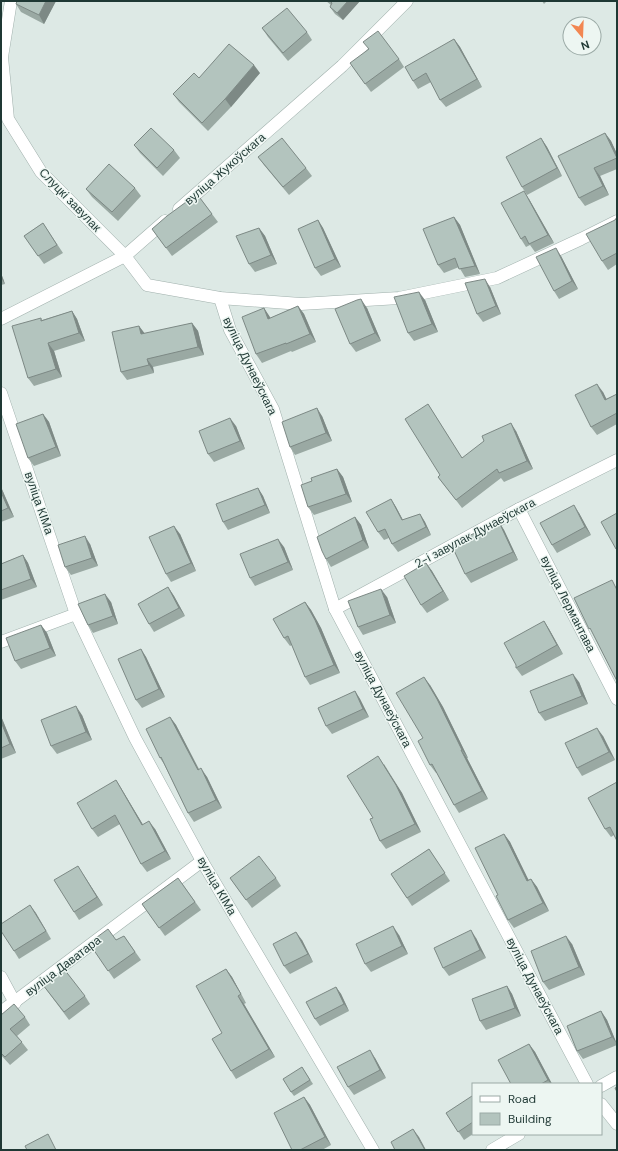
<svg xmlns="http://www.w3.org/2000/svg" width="618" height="1151" font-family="'DM Sans',sans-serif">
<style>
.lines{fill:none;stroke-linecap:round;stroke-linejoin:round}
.minor-casing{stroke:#a0b0ac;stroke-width:13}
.minor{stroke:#fff;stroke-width:12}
.wall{fill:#9aa9a3}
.shaded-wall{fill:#7d8985}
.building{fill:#b3c4be;stroke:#7d8985}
.labels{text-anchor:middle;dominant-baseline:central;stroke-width:3;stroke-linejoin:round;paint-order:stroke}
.street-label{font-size:12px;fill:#1f3834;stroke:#edf6f2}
</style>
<rect width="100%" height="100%" fill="#dde9e5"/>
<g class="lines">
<g class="minor-casing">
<g id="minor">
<path d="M11,1L2,57L8,119L41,172L125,256L147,285L220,298L301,304L399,298L497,278L581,239L617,221"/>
<path d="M179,209L342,66L407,1"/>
<path d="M220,298L230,330L273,409L335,609L587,1084"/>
<path d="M1,319L125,256L165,221"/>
<path d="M1,393L76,614L135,738L202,861L373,1150"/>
<path d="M519,509L617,699"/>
<path d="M335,609L519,509L617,460"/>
<path d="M1,642L76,614"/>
<path d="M1,977L15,1003"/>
<path d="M1,1012L202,861"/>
<path d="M601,1086L617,1077"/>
<path d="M601,1104L617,1124"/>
<path d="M492,1150L519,1134"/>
</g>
</g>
<use href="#minor" class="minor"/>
</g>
<g class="wall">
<path d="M56,1L44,24L21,12L16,4Z"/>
<path d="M326,1H360L343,20L335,14L330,7L331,5Z"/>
<path d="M542,1H547L544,4Z"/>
<path d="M262,28L307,32L312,40L288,61L268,37Z"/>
<path d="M454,39L460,47L482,87L446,107L440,100L431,82L418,89L413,81Z"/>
<path d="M399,59L404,67L371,92L350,63Z"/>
<path d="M260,73L231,107L208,131L179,102L173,94L199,78Z"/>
<path d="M605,133L611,141L617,154V169L600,176L609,195L585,206L579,198Z"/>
<path d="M541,138L547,147L562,176L527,195L522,187Z"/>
<path d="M134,145L174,150L180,158L163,176L140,153Z"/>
<path d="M258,157L306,168L312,176L289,195L264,165Z"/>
<path d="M135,188L141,196L118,221L92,197L86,189Z"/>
<path d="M197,194L218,222L172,256L152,229Z"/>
<path d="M529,199L554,243L535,252L530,245L526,247L521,239Z"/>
<path d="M454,217L460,225L480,274L465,277L459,267L444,273L438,265Z"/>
<path d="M617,217V264L608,270L602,261L615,220Z"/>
<path d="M318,220L323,228L341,267L321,276L315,268Z"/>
<path d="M43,223L63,253L44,264L24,236Z"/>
<path d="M259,228L265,236L277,264L255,272L249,264Z"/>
<path d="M561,256L578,289L559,299L554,291Z"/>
<path d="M1,273L5,284L1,285Z"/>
<path d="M490,287L501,314L483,322L477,314Z"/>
<path d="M425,300L438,332L414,341L408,333Z"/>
<path d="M298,306L304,314L316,342L292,352L291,351L262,363L256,354L264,308L270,318Z"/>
<path d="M367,308L381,341L356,352L350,344Z"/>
<path d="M72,311L77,319L85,341L54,351L62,377L34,386L28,378L41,318L42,320Z"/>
<path d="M192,323L198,331L204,355L153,367L154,373L127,380L121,372L139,326L145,334Z"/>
<path d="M603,392L606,399L617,394V424L597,435L591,427Z"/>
<path d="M428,404L462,458L516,431L533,469L504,482L501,478L462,508L438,477L440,475Z"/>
<path d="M43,414L49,422L61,456L34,466L28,458Z"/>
<path d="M322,416L332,441L295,455L290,447Z"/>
<path d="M236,426L245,449L214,462L208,454Z"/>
<path d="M337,469L343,477L352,502L314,515L308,507L312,481Z"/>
<path d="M1,487L14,517L1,522Z"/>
<path d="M258,488L263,496L270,513L228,530L223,522Z"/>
<path d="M391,499L396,507L403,520L420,514L425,522L431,535L398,552L392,544L389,538L384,540L378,532Z"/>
<path d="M579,513L591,535L557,553L552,545Z"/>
<path d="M355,517L361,525L369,548L331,567L326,559Z"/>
<path d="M499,522L504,530L518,560L471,583L465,574Z"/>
<path d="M180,534L196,571L171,582L166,574Z"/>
<path d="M90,544L98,566L71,575L65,567Z"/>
<path d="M284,547L293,570L255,586L250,578Z"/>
<path d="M23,555L28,563L37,587L1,600V564Z"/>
<path d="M426,563L432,571L449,600L427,613L421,605Z"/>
<path d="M168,587L174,596L185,616L154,632L149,624Z"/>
<path d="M387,597L396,623L363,635L358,627Z"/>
<path d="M111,602L118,624L93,633L88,625Z"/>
<path d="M305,602L311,610L321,628L340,673L310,685L305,677L292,645L290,646L284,638Z"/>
<path d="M544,621L549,629L563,654L522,676L516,668Z"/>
<path d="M41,625L47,633L56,656L21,669L15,661Z"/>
<path d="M141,649L146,657L165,697L142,708L136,700Z"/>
<path d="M579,682L588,704L545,721L539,713Z"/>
<path d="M430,685L443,707L468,758H467L488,799L459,813L454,805L437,773H436L430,765L423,738Z"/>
<path d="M355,691L360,699L369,717L332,734L326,726Z"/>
<path d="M82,715L92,740L57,754L51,746Z"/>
<path d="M1,716L16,753L1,759Z"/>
<path d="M170,717L176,725L199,769L207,777L222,808L194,822L188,813L164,764L160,758Z"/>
<path d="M603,736L615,760L582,776L577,768Z"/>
<path d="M384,764L402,793L421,832L386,849L380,841L373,818Z"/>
<path d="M116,780L121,788L143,825L155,829L171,859L147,872L141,864L120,824L98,837L92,829Z"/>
<path d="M617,782L614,835L611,837L605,829Z"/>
<path d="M504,834L510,842L528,880L531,879L537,887L549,911L514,928L508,920L498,895Z"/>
<path d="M429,849L450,881L412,906L391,874Z"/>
<path d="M83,874L103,905L79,920L74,912Z"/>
<path d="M178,878L201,910L165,936L142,904Z"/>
<path d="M230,878H276L281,886L252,908Z"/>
<path d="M30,905L51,939L19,959L14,951Z"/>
<path d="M399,935L408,954L371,972L365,964Z"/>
<path d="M124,936L141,960L114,979L89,943L116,940Z"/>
<path d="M476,938L486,958L449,976L443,968Z"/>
<path d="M302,940L313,962L290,974L284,966Z"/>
<path d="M572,944L585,975L549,990L543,982Z"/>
<path d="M226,969L232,977L246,1003L244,1004L275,1057L236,1079L231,1071L222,1033Z"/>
<path d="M43,985L85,996L90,1004L69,1020Z"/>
<path d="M507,986L512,994L521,1016L486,1030L480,1021Z"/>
<path d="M336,987L341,994L349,1011L320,1026L315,1019Z"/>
<path d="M601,1011L607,1020L617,1045L583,1059L577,1051Z"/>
<path d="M1,1015L25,1017L30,1025L17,1036L28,1050L10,1065L1,1055Z"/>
<path d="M529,1044L535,1052L552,1084H511Z"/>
<path d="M375,1058L386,1078L354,1095L348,1087Z"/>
<path d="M302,1067L313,1084L294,1096L291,1092Z"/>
<path d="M304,1097L310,1105L331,1145L322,1150H292Z"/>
<path d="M473,1098V1134L464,1140L446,1113Z"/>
</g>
<g class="shaded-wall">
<path d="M46,1H56L44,24L39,15Z"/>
<path d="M348,1H360L343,20L337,13Z"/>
<path d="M454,39L460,47L482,87L477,79Z"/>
<path d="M254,65L260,73L231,107L225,99Z"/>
<path d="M605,133L611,141L617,154V157Z"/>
<path d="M541,138L547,147L562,176L557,168Z"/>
<path d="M594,168L600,176L609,195L603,186Z"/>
<path d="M524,191L529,199L554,243L548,235Z"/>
<path d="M454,217L460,225L480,274L475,266Z"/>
<path d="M318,220L323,228L341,267L335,259Z"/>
<path d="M259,228L265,236L277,264L271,255Z"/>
<path d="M556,248L561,256L578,289L572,281Z"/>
<path d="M1,273L5,284L1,278Z"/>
<path d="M485,279L490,287L501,314L496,306Z"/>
<path d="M419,292L425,300L438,332L432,324Z"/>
<path d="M361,299L367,308L381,341L375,333Z"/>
<path d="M298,306L304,314L316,342L310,334Z"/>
<path d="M264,308L270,317L274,327L268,319Z"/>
<path d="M72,311L77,319L85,341L79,333Z"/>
<path d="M192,323L198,331L204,355L198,347Z"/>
<path d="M139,326L145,334H141Z"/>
<path d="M48,343L54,351L62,377L56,369Z"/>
<path d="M147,359L153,367L154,373L149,365Z"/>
<path d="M597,384L603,392L611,408L605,400Z"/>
<path d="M317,408L322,416L332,441L326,433Z"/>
<path d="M43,414L49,422L61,456L56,447Z"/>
<path d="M230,418L236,426L245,449L240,441Z"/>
<path d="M511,423L516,431L533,469L527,461Z"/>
<path d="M337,469L343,477L352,502L346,494Z"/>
<path d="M1,487L14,517L8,508L1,492Z"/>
<path d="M258,488L263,496L270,513L265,505Z"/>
<path d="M391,499L396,507L407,528L402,520Z"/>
<path d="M574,505L579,513L591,535L585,527Z"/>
<path d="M420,514L425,522L431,535L426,527Z"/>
<path d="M355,517L361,525L369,548L363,540Z"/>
<path d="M499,522L504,530L518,560L513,552Z"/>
<path d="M174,526L180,534L196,571L191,563Z"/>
<path d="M85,536L90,544L98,566L92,558Z"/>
<path d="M278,539L284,547L293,570L288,562Z"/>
<path d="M23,555L28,563L37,587L31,579Z"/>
<path d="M426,563L432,571L449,600L443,591Z"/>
<path d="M168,587L174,596L185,616L179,608Z"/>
<path d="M381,589L387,597L396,623L390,615Z"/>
<path d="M105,594L111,602L118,624L113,616Z"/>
<path d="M305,602L311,610L321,628L340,673L334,665Z"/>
<path d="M544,621L549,629L563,654L557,645Z"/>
<path d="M41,625L47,633L56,656L50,648Z"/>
<path d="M141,649L146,657L165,697L159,689Z"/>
<path d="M573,674L579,682L588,704L582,696Z"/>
<path d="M424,677L430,685L443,707L468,758L462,750Z"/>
<path d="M355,691L360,699L369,717L363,709Z"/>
<path d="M76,706L82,715L92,740L86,732Z"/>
<path d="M1,716L16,753L10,744L1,722Z"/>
<path d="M170,717L176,725L203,778L198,770Z"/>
<path d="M597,728L603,736L615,760L609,752Z"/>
<path d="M461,750L467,758L488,799L482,791Z"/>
<path d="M378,756L402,793L421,832L415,824Z"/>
<path d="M201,768L207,777L222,808L216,800Z"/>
<path d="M116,780L121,788L148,833L142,825Z"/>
<path d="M149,821L155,829L171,859L165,851Z"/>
<path d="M504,834L510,842L533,889L527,881Z"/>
<path d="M78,866L83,874L103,905L97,897Z"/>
<path d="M531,879L537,887L549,911L543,903Z"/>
<path d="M30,905L36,913L51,939L46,931Z"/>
<path d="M393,926L399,935L408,954L402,946Z"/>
<path d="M471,930L476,938L486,958L480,950Z"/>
<path d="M296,932L302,940L313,962L308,954Z"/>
<path d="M566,936L572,944L585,975L579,967Z"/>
<path d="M226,969L232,977L246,1003L241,994Z"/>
<path d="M507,986L512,994L521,1016L515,1008Z"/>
<path d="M336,987L341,994L349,1011L344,1004Z"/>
<path d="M238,996L244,1004L275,1057L269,1049Z"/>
<path d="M601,1011L607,1020L617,1044L612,1037Z"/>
<path d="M529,1044L535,1052L552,1084H551L548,1080Z"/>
<path d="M370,1050L375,1058L386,1078L380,1070Z"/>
<path d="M304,1097L310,1105L331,1145L325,1137Z"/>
<path d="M413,1129L419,1137L426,1150H425Z"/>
</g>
<g class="building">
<path d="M17,1H46L39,15L16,4Z"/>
<path d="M330,1H348L337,13L330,7L332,3Z"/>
<path d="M287,8L307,32L283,53L262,28Z"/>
<path d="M378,31L399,59L365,84L350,63L369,49L363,42Z"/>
<path d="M454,39L477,79L440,100L426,73L413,81L405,67Z"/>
<path d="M229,44L254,65L225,99L202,123L173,94L194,73L199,78Z"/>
<path d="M151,128L174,150L157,168L134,145Z"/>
<path d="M605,133L617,158L594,168L603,186L579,198L558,156Z"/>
<path d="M282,138L306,168L283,187L258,157Z"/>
<path d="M541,138L557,168L522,187L506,157Z"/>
<path d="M109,164L135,188L112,212L86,189Z"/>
<path d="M524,191L548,235L529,244L525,236L521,239L501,203Z"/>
<path d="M197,194L212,214L166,248L152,229L167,216Z"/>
<path d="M454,217L475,266L459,269L455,258L438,265L423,229Z"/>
<path d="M617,217V253L602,261L586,234L615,220Z"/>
<path d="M318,220L335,259L315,268L298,229Z"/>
<path d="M43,223L57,245L38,256L24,236Z"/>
<path d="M259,228L271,255L249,264L236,236Z"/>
<path d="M556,248L572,281L554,291L536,257Z"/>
<path d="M485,279L496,306L477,314L465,283Z"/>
<path d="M419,292L432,324L408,333L394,297Z"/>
<path d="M361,299L375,333L350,344L335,309L357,300Z"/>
<path d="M298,306L310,334L286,344V343L256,354L242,317L264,308L268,319Z"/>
<path d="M72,311L79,333L48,343L56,369L28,378L12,326L41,318V321Z"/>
<path d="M192,323L198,347L147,359L149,365L121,372L112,332L139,326L141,334Z"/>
<path d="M597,384L605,400L617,394V413L591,427L575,395Z"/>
<path d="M428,404L462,458L484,441L482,436L511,423L527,461L499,473L497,469L456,500L438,477L440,475L405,419Z"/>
<path d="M317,408L326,433L290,447L282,422Z"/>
<path d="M43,414L56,447L28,458L16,424Z"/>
<path d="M230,418L240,441L208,454L199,431Z"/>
<path d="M337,469L346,494L308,507L301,485L312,481L311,478Z"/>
<path d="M258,488L265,505L223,522L216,504Z"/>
<path d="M1,492L8,508L1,511Z"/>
<path d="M391,499L402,520L420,514L426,527L392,544L385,529L378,532L366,512Z"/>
<path d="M574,505L585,527L552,545L540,523Z"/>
<path d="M617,513V548L616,549L601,522Z"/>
<path d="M355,517L363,540L326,559L322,551L317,537Z"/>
<path d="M499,522L513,552L465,574L451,544Z"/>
<path d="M174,526L191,563L166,574L149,537Z"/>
<path d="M85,536L92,558L65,567L58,545Z"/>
<path d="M278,539L288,562L250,578L240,554Z"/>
<path d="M23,555L31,579L1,590V564Z"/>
<path d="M426,563L443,591L421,605L404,576Z"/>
<path d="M612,580L617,590V681L590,628L589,629L574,598Z"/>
<path d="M168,587L179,608L149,624L138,604Z"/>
<path d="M381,589L390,615L358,627L348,601Z"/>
<path d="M105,594L113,616L88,625L78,604Z"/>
<path d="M305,602L315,620L334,665L305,677L288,636L284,638L273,619Z"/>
<path d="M544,621L557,645L516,668V665L504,643Z"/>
<path d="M41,625L50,648L15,661L6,638Z"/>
<path d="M141,649L159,689L136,700L118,659Z"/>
<path d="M573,674L582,696L539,713L530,691Z"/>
<path d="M424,677L437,699L462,750H461L482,791L454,805L432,764L430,765L418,741L423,738L396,693Z"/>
<path d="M355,691L363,709L326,726L318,708Z"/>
<path d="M76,706L86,732L51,746L41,720Z"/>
<path d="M170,717L198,770L201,768L216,800L188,813L161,757L160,758L146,729Z"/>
<path d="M1,722L10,744L1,748Z"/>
<path d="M597,728L609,752L577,768L565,743Z"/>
<path d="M378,756L396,785L415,824L380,841L370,819L373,818L347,776Z"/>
<path d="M116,780L142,825L149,821L165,851L141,864L115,815L92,829L77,803Z"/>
<path d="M617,782V841L610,827L605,829L588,798Z"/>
<path d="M504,834L527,881L531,879L543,903L508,920L496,896L498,895L475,848Z"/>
<path d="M429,849L445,873L407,898L391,874Z"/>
<path d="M259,856L276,878L246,900L230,878Z"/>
<path d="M78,866L97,897L74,912L54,880Z"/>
<path d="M178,878L195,902L159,928L142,904Z"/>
<path d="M30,905L46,931L14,951L1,931V924Z"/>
<path d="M393,926L402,946L365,964L356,944Z"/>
<path d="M108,929L116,940L124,936L135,952L108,971L89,943Z"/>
<path d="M471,930L480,950L443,968L434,948Z"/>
<path d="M296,932L308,954L284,966L273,944Z"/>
<path d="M566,936L579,967L543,982L531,951Z"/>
<path d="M64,969L85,996L64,1012L43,985Z"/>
<path d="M226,969L241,994L238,996L269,1049L231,1071L212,1039L222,1033L196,986Z"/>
<path d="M507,986L515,1008L480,1021L472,999Z"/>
<path d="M336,987L344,1004L315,1019L306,1002Z"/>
<path d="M14,1004L25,1017L10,1029L22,1042L5,1057L1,1053V1015Z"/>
<path d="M601,1011L612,1037L577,1051L567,1026Z"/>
<path d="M529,1044L548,1080L541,1084H511L498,1060Z"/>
<path d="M370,1050L380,1070L348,1087L337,1067Z"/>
<path d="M302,1067L310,1080L291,1092L283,1079Z"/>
<path d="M617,1087V1092L615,1088Z"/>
<path d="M472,1096L473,1098V1122L458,1132L446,1113Z"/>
<path d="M304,1097L325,1137L300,1150H292L274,1113Z"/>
<path d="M413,1129L425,1150H395L391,1142Z"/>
<path d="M48,1134L56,1150H27L25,1146Z"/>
</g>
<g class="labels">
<g class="street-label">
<text transform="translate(225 169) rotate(-41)">вуліца Жукоўскага</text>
<text transform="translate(70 200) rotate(46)">Слуцкі завулак</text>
<text transform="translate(250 366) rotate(64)">вуліца Дунаеўскага</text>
<text transform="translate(39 503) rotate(71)">вуліца КІМа</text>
<text transform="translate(475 533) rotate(-28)">2-і завулак Дунаеўскага</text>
<text transform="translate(568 604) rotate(63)">вуліца Лермантава</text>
<text transform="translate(383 699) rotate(62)">вуліца Дунаеўскага</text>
<text transform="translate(217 886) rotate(60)">вуліца КІМа</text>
<text transform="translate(63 966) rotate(-37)">вуліца Даватара</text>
<text transform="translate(535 986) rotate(62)">вуліца Дунаеўскага</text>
</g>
</g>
<rect width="618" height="1151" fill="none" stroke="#1f3834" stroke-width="4"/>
<rect x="472" y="1083" width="130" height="52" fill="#edf6f2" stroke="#9baaa6"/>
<rect x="480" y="1096" width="20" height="6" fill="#ffffff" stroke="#9baaa6"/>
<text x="508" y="1103" font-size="12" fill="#1f3834">Road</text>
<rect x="480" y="1113" width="20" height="12" fill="#b3c4be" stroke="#9baaa6"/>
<text x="508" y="1123" font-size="12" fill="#1f3834">Building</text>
<g transform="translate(582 36) rotate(161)"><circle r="19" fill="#edf6f2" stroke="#9baaa6"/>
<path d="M0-3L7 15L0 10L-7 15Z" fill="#f28752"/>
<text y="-6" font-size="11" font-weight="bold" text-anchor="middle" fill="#1f3834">N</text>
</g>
</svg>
